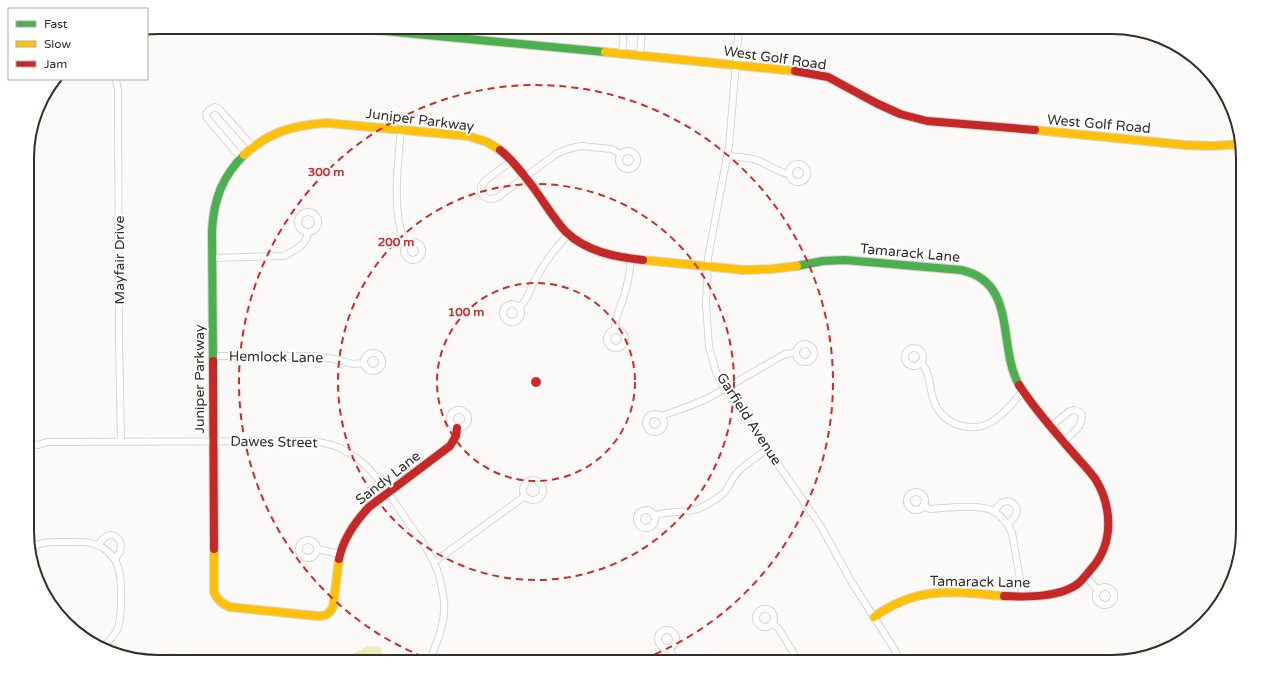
<svg xmlns="http://www.w3.org/2000/svg" width="1270" height="689" font-family="'Varela Round',sans-serif">
<style>
.green{fill:#eaeeba}
.lines{fill:none;stroke-linecap:round;stroke-linejoin:round}
.street-casing{stroke:#d9d5d0;stroke-width:8}
.fast-casing{stroke:#d9d5d0;stroke-width:10}
.slow-casing{stroke:#d9d5d0;stroke-width:10}
.jam-casing{stroke:#d9d5d0;stroke-width:10}
.street{stroke:#fffefe;stroke-width:6}
.fast{stroke:#4caf50;stroke-width:8}
.slow{stroke:#ffc107;stroke-width:8}
.jam{stroke:#c62828;stroke-width:8}
.ring{fill:none;stroke:#d62828;stroke-width:2;stroke-dasharray:7 5}
.labels{text-anchor:middle;dominant-baseline:central;stroke-width:4;stroke-linejoin:round;paint-order:stroke}
.street-label{font-size:14px;fill:#342e26;stroke:#fff}
.rim{fill:none;stroke:#342e26;stroke-width:2}
.centre{fill:#d62828;stroke:#fff;stroke-width:2}
.ring-label{font-size:12px;text-anchor:middle;font-weight:bold;fill:#d62828;stroke:#fff;stroke-width:4;stroke-linejoin:round;paint-order:stroke}
</style>
<rect width="100%" height="100%" fill="#fcfaf8"/>
<g class="green">
<path d="M368,646L380,647L384,659L380,662H343L349,656Z"/>
<path d="M167,653L293,662H167Z"/>
</g>
<g class="lines">
<g class="street-casing">
<g id="street">
<path d="M739,27L729,146L708,258L706,304L709,347L716,372L725,388L820,525L851,581L895,650L899,662"/>
<path d="M622,54L624,27"/>
<path d="M640,56L642,27"/>
<path d="M116,79L118,90L119,340L121,441"/>
<path d="M401,130C398,163 391,214 406,245"/>
<circle cx="628" cy="160" r="9"/>
<path d="M727,156C737,157 749,157 759,161C769,165 777,172 789,174"/>
<path d="M240,157L207,118L206,114L209,110L215,107L219,109L252,146"/>
<path d="M512,161C504,167 488,177 483,183C476,193 487,203 498,197L556,154L568,149L581,146L612,149L620,154"/>
<circle cx="798" cy="173" r="9"/>
<circle cx="308" cy="222" r="10"/>
<circle cx="413" cy="251" r="9"/>
<path d="M212,258L284,256L295,250L303,244L307,237L308,232"/>
<circle cx="512" cy="313" r="9"/>
<path d="M519,307C530,298 528,291 535,280C544,263 555,248 569,234"/>
<circle cx="616" cy="339" r="9"/>
<path d="M615,330C614,318 621,307 624,296C628,283 630,272 631,258"/>
<circle cx="805" cy="353" r="9"/>
<circle cx="914" cy="357" r="9"/>
<circle cx="373" cy="362" r="9"/>
<path d="M213,356H314L334,359L353,364L364,363"/>
<path d="M921,362C923,365 925,368 926,370C931,381 930,395 936,406C948,428 978,434 997,418C1007,411 1015,400 1023,391"/>
<circle cx="459" cy="419" r="9"/>
<circle cx="655" cy="423" r="9"/>
<path d="M661,416L690,406L710,397L785,354L796,353"/>
<path d="M1051,426L1070,411L1075,410L1081,413C1085,426 1072,433 1064,441"/>
<path d="M28,440L30,444L38,445L47,442L309,441C323,442 337,445 349,453C374,467 392,499 408,522C417,535 428,548 434,563C440,574 442,588 444,601C446,623 437,642 429,662"/>
<circle cx="533" cy="490" r="10"/>
<circle cx="916" cy="501" r="9"/>
<path d="M923,506L930,509C946,508 981,503 995,512C1003,517 1008,525 1012,533L1023,596"/>
<circle cx="646" cy="519" r="9"/>
<path d="M994,512C997,508 999,504 1003,502C1011,499 1019,506 1016,514C1015,518 1011,521 1008,524"/>
<path d="M654,516C669,509 687,515 702,507C710,503 718,498 725,492C729,486 732,479 736,474C745,464 756,457 768,449"/>
<path d="M28,539L37,545"/>
<circle cx="308" cy="549" r="9"/>
<path d="M98,545C101,542 103,538 107,536C116,532 123,542 120,551C119,554 117,556 115,559"/>
<path d="M317,549L340,554"/>
<path d="M29,550C37,542 50,542 61,542C75,542 90,540 103,548C122,559 121,581 121,600C121,609 121,619 118,628C114,636 108,643 100,648"/>
<path d="M434,562L525,496"/>
<path d="M1085,576L1098,590"/>
<circle cx="1105" cy="596" r="9"/>
<circle cx="765" cy="618" r="9"/>
<path d="M772,623L779,629L799,662"/>
<circle cx="667" cy="639" r="9"/>
<path d="M670,648L673,657L678,662"/>
<path d="M432,656L449,662"/>
</g>
</g>
<g class="fast-casing">
<g id="fast">
<path d="M343,27L605,52"/>
<path d="M797,266L823,261L845,260L961,270C1018,282 997,346 1019,385"/>
<path d="M213,361L212,230C214,199 222,177 244,155"/>
</g>
</g>
<g class="slow-casing">
<g id="slow">
<path d="M605,52L795,71"/>
<path d="M1035,130L1185,145L1211,146L1242,144"/>
<path d="M244,155C269,132 293,125 327,123L468,136L487,142L500,150"/>
<path d="M643,260L744,270L772,269L797,266"/>
<path d="M214,549V592C217,600 222,604 230,607L317,616C325,616 329,615 333,607L339,559"/>
<path d="M874,617C918,585 953,592 1004,596"/>
</g>
</g>
<g class="jam-casing">
<g id="jam">
<path d="M795,71L828,77L876,103L900,114L927,121L1035,130"/>
<path d="M500,150C513,160 523,174 533,187C544,202 554,219 566,232C587,252 616,257 643,260"/>
<path d="M213,361L214,549"/>
<path d="M339,559C343,539 355,522 369,507L450,446L456,436L457,428"/>
<path d="M1004,596C1026,597 1062,598 1080,582C1084,578 1088,573 1092,568C1114,543 1112,507 1096,480C1090,471 1081,462 1074,454C1055,432 1035,410 1019,385"/>
</g>
</g>
<use href="#street" class="street"/>
<use href="#fast" class="fast"/>
<use href="#slow" class="slow"/>
<use href="#jam" class="jam"/>
</g>
<g class="ring">
<circle cx="536" cy="382" r="99"/>
<circle cx="536" cy="382" r="198"/>
<path d="M434 661A297 297 0 1 1 638 661"/>
</g>
<g class="labels">
<g class="street-label">
<text transform="translate(775 58) rotate(8)">West Golf Road</text>
<text transform="translate(420 120) rotate(7)">Juniper Parkway</text>
<text transform="translate(1099 124) rotate(5)">West Golf Road</text>
<text transform="translate(910 253) rotate(5)">Tamarack Lane</text>
<text transform="translate(119 260) rotate(-90)">Mayfair Drive</text>
<text transform="translate(276 357) rotate(1)">Hemlock Lane</text>
<text transform="translate(199 379) rotate(-90)">Juniper Parkway</text>
<text transform="translate(749 419) rotate(57)">Garfield Avenue</text>
<text transform="translate(274 442) rotate(1)">Dawes Street</text>
<text transform="translate(388 478) rotate(-38)">Sandy Lane</text>
<text transform="translate(980 582) rotate(1)">Tamarack Lane</text>
</g>
</g>
<path d="M0 0H1270V689H0ZM158 34H1112A124 124 0 0 1 1236 158V531A124 124 0 0 1 1112 655H158A124 124 0 0 1 34 531V158A124 124 0 0 1 158 34Z" fill="#fff" fill-rule="evenodd"/>
<path class="rim" d="M158 34H1112A124 124 0 0 1 1236 158V531A124 124 0 0 1 1112 655H158A124 124 0 0 1 34 531V158A124 124 0 0 1 158 34Z"/>
<circle cx="536" cy="382" r="6" class="centre"/>
<g class="ring-label">
<text x="326" y="176">300 m</text>
<text x="396" y="246">200 m</text>
<text x="466" y="316">100 m</text>
</g>
<rect x="8" y="8" width="140" height="72" fill="#ffffff" stroke="#aeaba8"/>
<rect x="16" y="21" width="20" height="6" fill="#4caf50" stroke="#aeaba8"/>
<text x="44" y="28" font-size="12" fill="#342e26">Fast</text>
<rect x="16" y="41" width="20" height="6" fill="#ffc107" stroke="#aeaba8"/>
<text x="44" y="48" font-size="12" fill="#342e26">Slow</text>
<rect x="16" y="61" width="20" height="6" fill="#c62828" stroke="#aeaba8"/>
<text x="44" y="68" font-size="12" fill="#342e26">Jam</text>
</svg>
